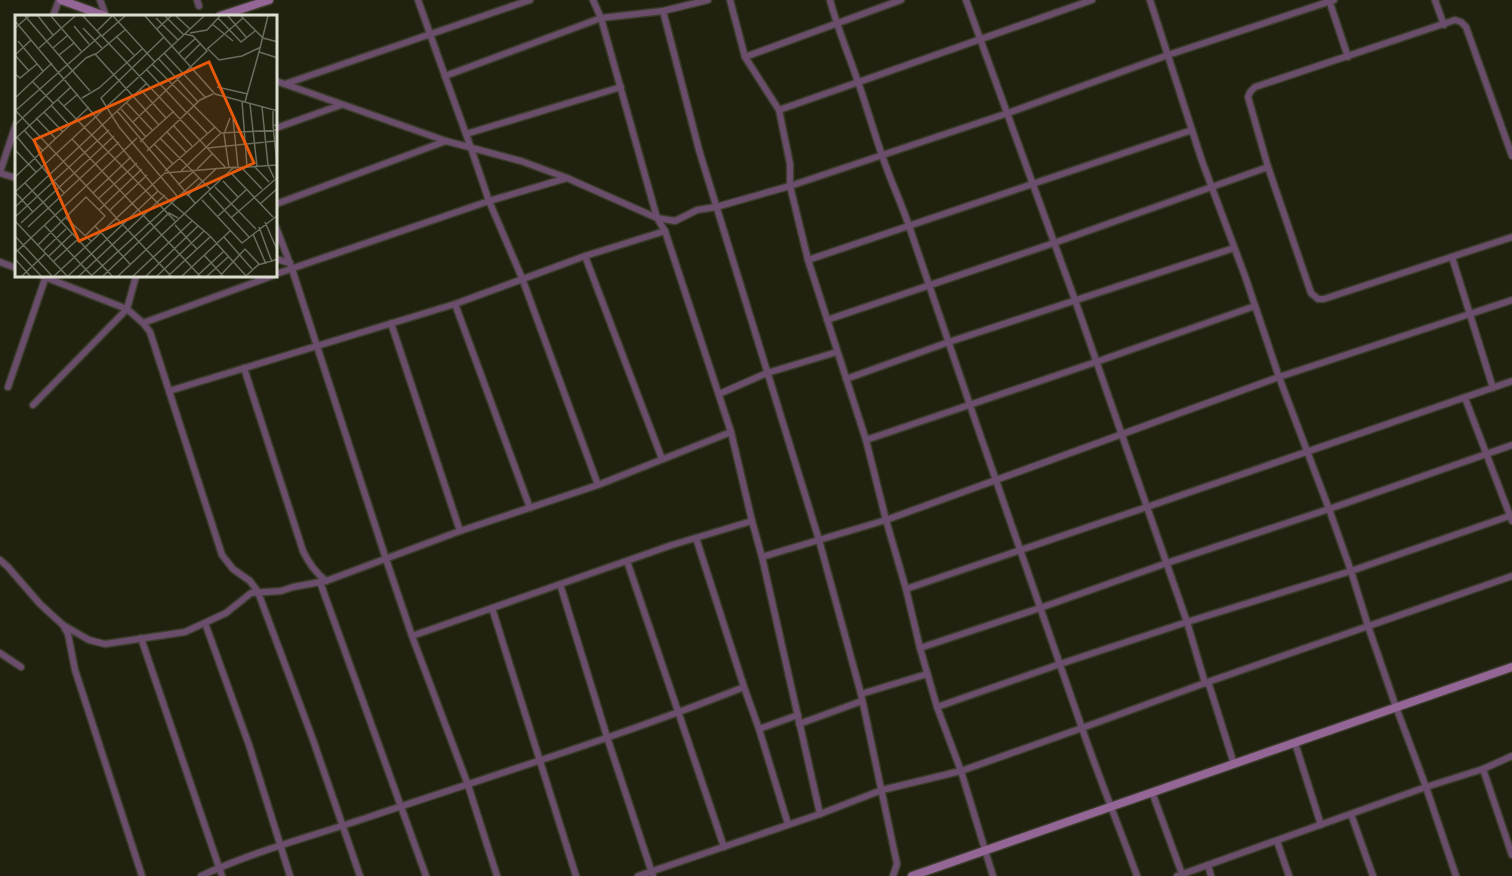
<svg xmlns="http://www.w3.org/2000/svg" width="1512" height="876" font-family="Poppins,sans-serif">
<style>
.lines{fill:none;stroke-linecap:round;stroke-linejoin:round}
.street-casing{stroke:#3a3c2a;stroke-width:9}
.secondary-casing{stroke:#3a3c2a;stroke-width:11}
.street{stroke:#6a4d6a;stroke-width:6}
.secondary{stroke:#936695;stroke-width:8}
.inset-road{fill:none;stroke:#6b6d5d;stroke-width:1.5}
.view{fill:#e8590c;fill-opacity:0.15;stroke:#e8590c;stroke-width:3}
.inset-edge{fill:none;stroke:#dbddd1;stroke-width:3}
</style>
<rect width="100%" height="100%" fill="#20220f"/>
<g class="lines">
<g class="street-casing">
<g id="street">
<path d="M100,0L106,16"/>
<path d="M197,0L199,6"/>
<path d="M418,0L445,76L471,148L489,201L522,278L598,485"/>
<path d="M593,0L601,18L657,218L665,231L731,432L752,521L762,557L820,814"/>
<path d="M730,0L745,57L779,110L790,164V186L808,260L866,440L886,520L906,589L920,648L937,707L961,771L993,876"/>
<path d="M830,0C837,27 848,53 857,79C866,104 873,130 882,155C890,180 902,204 910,229C966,396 1024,561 1082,728C1099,778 1119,826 1137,876"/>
<path d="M966,0L1075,300L1187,622L1205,683L1209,685L1212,694L1234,764"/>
<path d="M1150,0L1202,161L1245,276L1279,377L1329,509L1351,571L1368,626L1396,707L1426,787L1456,876"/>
<path d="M1329,0L1348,57"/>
<path d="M1435,0L1444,25"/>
<path d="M663,11L699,150L819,540L861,694L897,864L893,876"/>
<path d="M53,16L59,0"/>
<path d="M745,57L901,0"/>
<path d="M445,76L601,18L663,11L708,0"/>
<path d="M276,81L446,141L521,161L567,178L657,218L675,221L697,210L716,207L790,186L1008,113L1168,55L1334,0"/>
<path d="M285,84L530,0"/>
<path d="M779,110L1092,0"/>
<path d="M276,128L341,105"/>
<path d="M466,134L621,87"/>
<path d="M1512,156L1466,27L1461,22L1455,20L1255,87L1250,92L1248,97L1268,167L1311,293L1318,299H1324L1512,237"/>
<path d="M0,172L16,124"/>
<path d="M0,173L16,178"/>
<path d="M276,204L446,141"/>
<path d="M276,227L292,269L386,559L412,636L468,785L497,876"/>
<path d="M585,256L662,459"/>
<path d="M1452,257L1493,388"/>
<path d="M276,259L290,263"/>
<path d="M808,260L1192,130"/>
<path d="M0,262L16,268"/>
<path d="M276,274L489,201L567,178"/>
<path d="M42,276L127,309L143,323L150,332L222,555L233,569L250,581L258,592L312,737L360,876"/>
<path d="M455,304L530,508"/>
<path d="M827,320L1054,243L1268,167"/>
<path d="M143,323L272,276"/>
<path d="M391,323L460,531"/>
<path d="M244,368L303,551C309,564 315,572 326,581"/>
<path d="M846,379L949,342L1234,248"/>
<path d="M8,387L46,276"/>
<path d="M169,391L455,304L585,256L665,231"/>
<path d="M719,394L767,373L837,352"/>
<path d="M1465,398L1512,521"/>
<path d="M33,405L127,309L136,276"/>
<path d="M866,440L1096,362L1255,306"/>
<path d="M696,538L744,687L759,729L788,824"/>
<path d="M762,557L886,520L1279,377L1512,300"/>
<path d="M0,560L8,567L40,604L63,625L68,634L75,670L142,876"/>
<path d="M627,561L724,847"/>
<path d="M320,582L426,876"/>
<path d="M560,584L607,737L653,876"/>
<path d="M906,589L1147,507L1512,381"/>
<path d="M492,608L576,876"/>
<path d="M205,623L249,745L290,876"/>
<path d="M63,625L89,640L105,644L185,632L226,613L251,593L281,591L293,587L326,581L460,531L598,485L731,432"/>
<path d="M412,636L672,545L752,521"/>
<path d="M141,638L222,876"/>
<path d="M920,648L1040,608L1167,563L1329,509L1512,445"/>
<path d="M0,653L21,667"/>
<path d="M861,694L927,674"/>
<path d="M937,707L1060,664L1187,622L1351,571L1512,515"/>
<path d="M799,724L862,701"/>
<path d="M759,729L798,715"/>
<path d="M1295,743L1321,825"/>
<path d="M1483,769L1512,855"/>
<path d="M1152,792L1182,874"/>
<path d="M1351,814L1373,876"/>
<path d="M1277,841L1289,876"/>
<path d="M1208,865L1211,876"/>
<path d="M201,876C254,851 313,836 369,817C494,775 621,736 744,687"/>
<path d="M638,876L820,814L882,790L961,771L1082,728L1205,683L1512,576"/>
<path d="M1177,876L1426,787L1483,769L1512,756"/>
</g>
</g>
<g class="secondary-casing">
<g id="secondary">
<path d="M61,0L105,16"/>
<path d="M220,16L269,0"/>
<path d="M912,876L1512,667"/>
</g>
</g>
<use href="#street" class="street"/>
<use href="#secondary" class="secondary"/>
</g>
<g transform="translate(15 15)">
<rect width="262" height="262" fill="#20220f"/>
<path class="inset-road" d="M10,1L75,76M23,1L38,20M36,1L66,36M68,1L211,153M98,1L140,47M130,1L200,79L263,96M150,1L169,20M161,1L175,14M213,1L231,22M226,1L248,23L263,27M253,1L244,37L263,43M141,3L163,25M203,3L226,27L240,16M0,6L143,176L195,221L232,262M197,9L218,26M59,11L74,29M0,13L14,1M68,13L87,33M142,14L156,1M82,16L97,1M175,18L192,15L205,1M87,21L110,1M101,21L119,40M149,22L86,83L104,112L162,181M3,26L28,56M24,33L60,1M38,33L53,20M192,34L228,3M193,34L204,45L227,41L246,32M149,38L190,82M81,39L111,14M163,39L181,23M0,40L16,25M0,40L14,56M44,40L59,28M143,43L183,87M169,45L186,28M137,49L206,118L263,115M131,54L172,98M0,59L5,63L22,49M17,66L38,88M202,72L233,79M126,75L151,103M0,83L37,48M67,83L84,73L127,34M42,84L160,206M227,86L232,152M230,87L244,37M112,88L138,116M235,89L242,151M36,90L55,111M49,91L63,79M247,92L253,150L259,163M106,94L131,122M0,95L157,262M0,96L86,20M102,96L180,188M258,96V110L263,111M29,97L48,117M173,98L192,118M21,103L41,124M218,104L223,152M118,107L192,36L178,21L170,19M0,110L71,43L80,39L144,110M258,110L262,150M159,111L177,131M9,115L28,136M152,117L171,137M2,122L49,178M145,123L195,174M0,124L56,72M57,124L186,262M125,127L159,96M139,129L158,149M193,133L260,126M0,135L21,157M132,136L185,85L198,79M239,151L254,167M226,152L247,174M214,153L209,119L215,103M182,154L198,138M150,156L200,112M166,156L206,118M216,158L258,202M0,162L74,92M208,166L223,182M10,168L98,262M163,170L178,157M200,172L241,214M0,177L189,1M0,177L18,197M78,178L116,142M194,178L234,222M172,181L202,153M84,183L122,148M187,185L227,228L263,200M245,189L263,173M0,192L132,68M84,195L127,154M95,195L132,160M0,202L94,115M202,202L231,175M217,202L263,162M51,203L76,226M0,206L53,262M250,207L263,237M6,208L99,121M29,210L78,262M160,210L182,234M80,211L115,249M13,212L104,127M244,212L257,247M238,219L251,249M0,221L38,262M209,222L237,254M23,230L71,182L90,201L71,220M0,233L27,262M29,235L51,214M0,238L122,123M189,240L209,262M34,241L57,219M0,244L16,262M39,246L62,225M53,261L143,176M231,261L243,250L263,244M6,262L31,238M38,262L150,158L221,152M63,262L150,180M75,262L184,163M87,262L154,198L163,203M102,262L218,153L263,150M117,262L177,206M130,262L183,211M141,262L189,216M152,262L195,222M166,262L215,216M181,262L209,236M191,262L213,242M204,262L230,234L244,249"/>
<path class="view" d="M194,47L239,148L64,226L19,125Z"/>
<rect width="262" height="262" class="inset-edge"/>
</g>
</svg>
